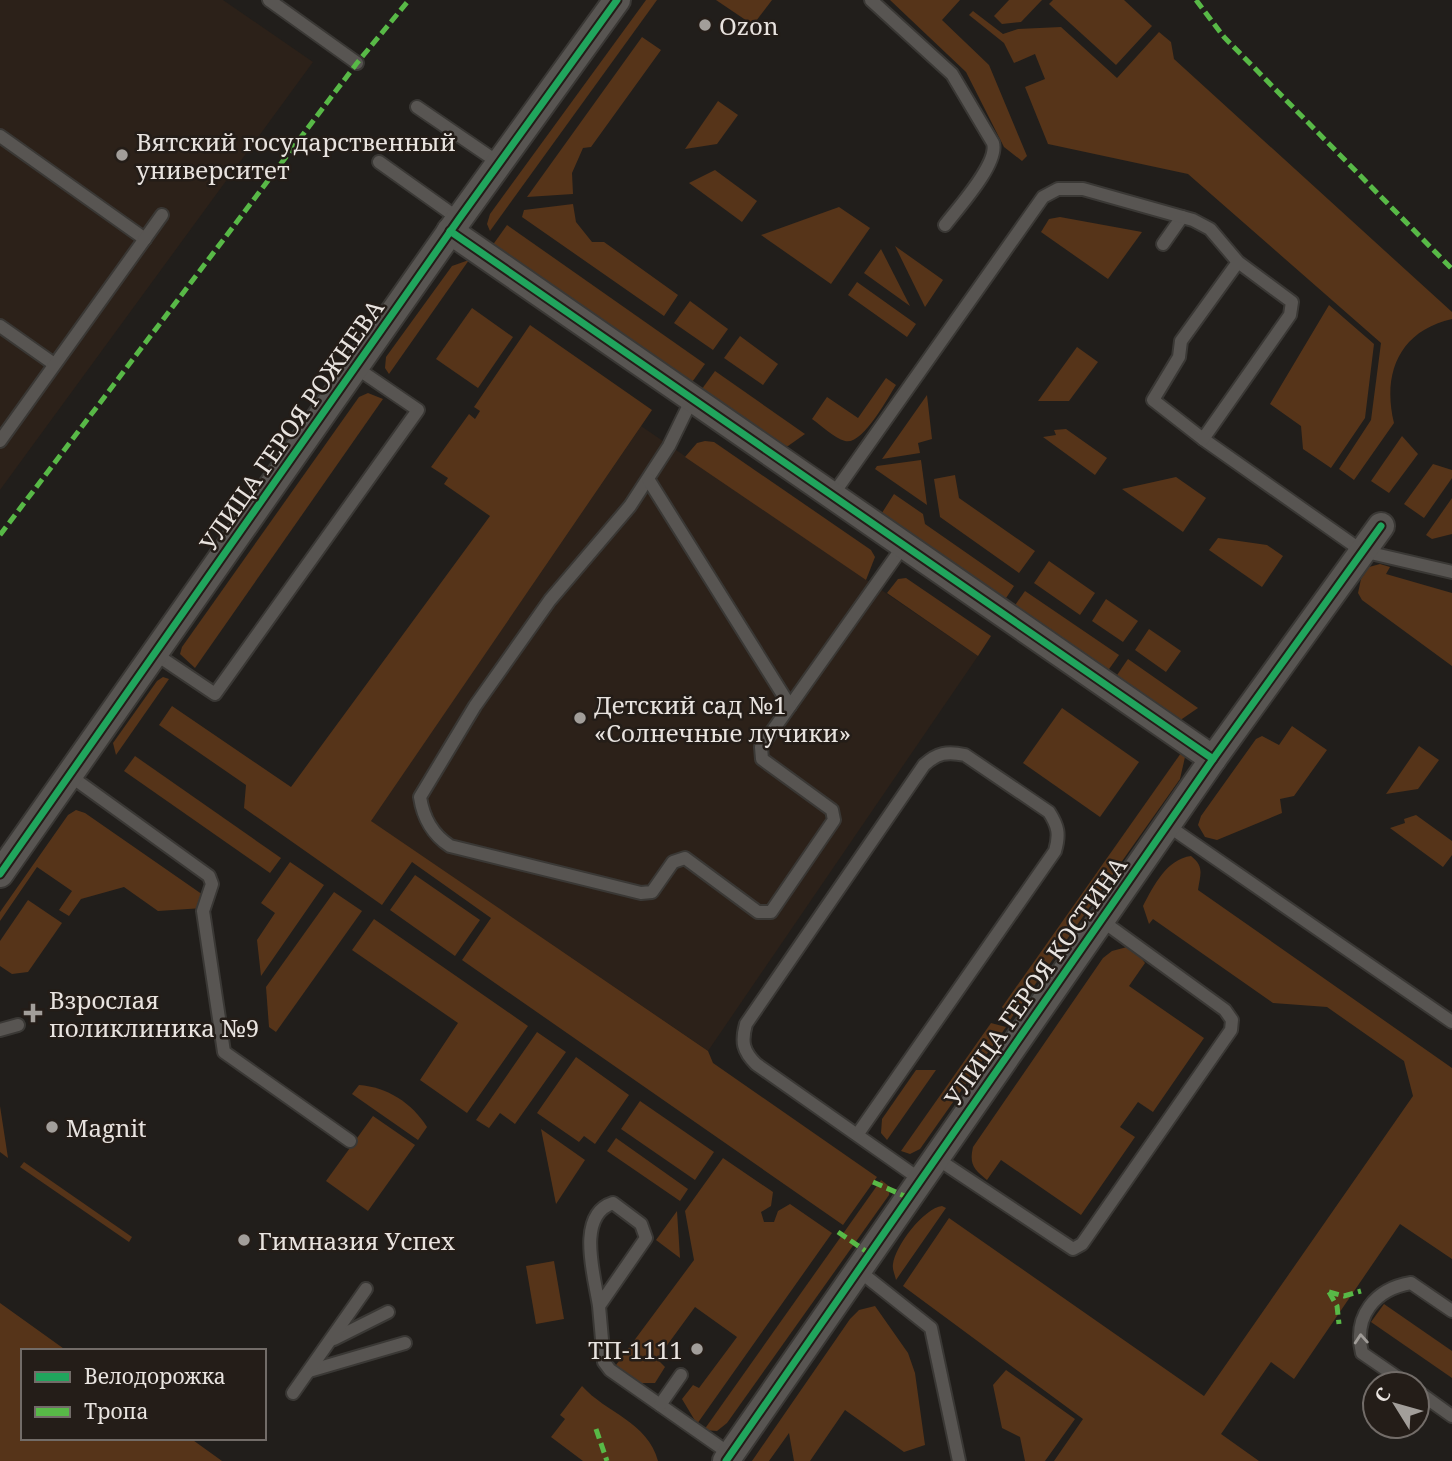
<svg xmlns="http://www.w3.org/2000/svg" width="1452" height="1461" font-family="'Noto Serif',serif">
<style>
.built{fill:#2c2119}
.green{fill:#563419}
.lines{fill:none;stroke-linecap:round;stroke-linejoin:round}
.lane-casing{stroke:#3a3835;stroke-width:16}
.street-casing{stroke:#3a3835;stroke-width:30}
.lane{stroke:#585552;stroke-width:12}
.street{stroke:#585552;stroke-width:26}
.quiet{stroke:#58b947;stroke-width:5;stroke-dasharray:10 5;stroke-linecap:butt}
.cycleway-casing{stroke:#241d18;stroke-width:11}
.cycleway{stroke:#20a55d;stroke-width:7}
.oneway{stroke:#a09c98}
.poi-dot{fill:#a29e9a;stroke:#241d18;stroke-width:2.5}
.labels{text-anchor:middle;dominant-baseline:central;stroke-width:5;stroke-linejoin:round;paint-order:stroke}
.poi-label{font-size:24px;fill:#e8e3df;stroke:#241d18;text-anchor:start}
.street-label{font-size:24px;fill:#e8e3df;stroke:#241d18}
</style>
<rect width="100%" height="100%" fill="#211e1b"/>
<g class="built">
<path d="M0,0H223L313,62L0,490Z"/>
<path d="M641,426L978,656L708,1051L370,821Z"/>
</g>
<g class="green">
<path d="M646,0H657L490,231L487,224L490,214Z"/>
<path d="M716,0H772L753,25Z"/>
<path d="M890,0H960L942,20L989,65L1027,156L1022,161L1004,147L966,72Z"/>
<path d="M1009,0H1042L1021,22L1002,24L994,16Z"/>
<path d="M1053,0H1124L1152,26L1116,65L1049,4Z"/>
<path d="M973,11L1003,34L1018,29L1061,27L1117,78L1159,32L1171,42L1174,59L1452,312V319C1399,331 1382,374 1394,423L1354,480L1339,469L1371,420L1381,343L1188,174L1048,144L1025,87L1045,79L1035,54L1014,63L1004,43L969,15Z"/>
<path d="M642,37L661,50L591,147L583,148L572,173L573,194L527,197Z"/>
<path d="M718,101L738,115L717,144L685,149Z"/>
<path d="M715,170L757,201L742,222L689,183Z"/>
<path d="M573,204L576,222L592,242H604L678,295L664,316L522,217L524,210Z"/>
<path d="M839,207L870,228L831,284L761,235Z"/>
<path d="M1060,217L1142,232L1108,279L1041,232L1049,219Z"/>
<path d="M507,225L705,364L690,385L492,246Z"/>
<path d="M895,246L943,280L925,307Z"/>
<path d="M881,249L910,306L864,273Z"/>
<path d="M469,260L389,374L385,368L386,357L452,266Z"/>
<path d="M857,282L916,324L907,337L848,295Z"/>
<path d="M690,301L728,329L713,350L674,323Z"/>
<path d="M1329,305L1374,344L1365,418L1331,468L1303,449L1301,426L1270,404Z"/>
<path d="M472,308L513,337L478,388L436,359Z"/>
<path d="M530,325L652,410L371,821L708,1051L713,1063L877,1177L843,1225L462,960L491,918L412,862L382,905L244,808L246,785L159,725L172,706L291,787L490,516L444,484L448,478L431,467L469,414L475,419L480,411L474,407Z"/>
<path d="M740,336L778,364L763,385L724,358Z"/>
<path d="M1077,347L1098,362L1069,401H1038Z"/>
<path d="M715,371L805,434L788,446L775,445L699,393Z"/>
<path d="M886,378L896,385C887,399 862,446 845,441C834,438 822,426 812,419L827,397L858,418Z"/>
<path d="M368,393L383,399L195,668L180,654L182,647L359,397Z"/>
<path d="M927,395L932,439L918,443L920,453L882,459Z"/>
<path d="M1066,429L1107,458L1095,475L1043,437L1056,435L1054,430Z"/>
<path d="M1402,436L1418,454L1389,493L1371,481Z"/>
<path d="M705,441L714,442L871,550L875,557L866,580L685,457L697,443Z"/>
<path d="M921,460L927,505L875,469L877,466Z"/>
<path d="M1433,464L1452,470V478L1424,518L1404,504Z"/>
<path d="M955,475L959,498L1035,551L1019,573L940,517L934,479Z"/>
<path d="M1176,477L1206,498L1183,532L1122,489Z"/>
<path d="M894,494L923,514L925,524L1014,586L1004,601L880,516Z"/>
<path d="M1452,498V534L1432,539L1426,535Z"/>
<path d="M1218,538L1267,545L1283,556L1262,587L1209,550Z"/>
<path d="M1049,561L1095,593L1080,615L1034,583Z"/>
<path d="M1380,564L1390,567L1386,574L1452,593V666L1362,600L1358,593L1361,579L1369,567Z"/>
<path d="M906,578L991,636L978,656L887,593L898,579Z"/>
<path d="M1025,591L1119,655L1107,672L1013,608Z"/>
<path d="M1106,599L1138,621L1123,642L1092,621Z"/>
<path d="M1149,629L1181,651L1166,672L1135,650Z"/>
<path d="M1128,659L1198,708L1179,721L1115,678Z"/>
<path d="M163,677L169,679L116,755L113,743L157,681Z"/>
<path d="M1062,708L1139,762L1100,817L1023,763Z"/>
<path d="M1292,726L1327,750L1294,796L1280,799L1282,813L1217,840L1205,837L1198,825L1201,816L1256,739L1262,736L1279,745Z"/>
<path d="M1419,746L1439,760L1418,789L1386,794Z"/>
<path d="M1181,753L1185,757L1180,779L1010,1020L1002,1007Z"/>
<path d="M135,756L281,858L270,873L124,771Z"/>
<path d="M76,810L85,813L206,897L203,908L158,911L124,887L81,899L69,916L59,910L72,891L37,867L0,921V912L68,815Z"/>
<path d="M1416,815L1452,841V855L1443,867L1390,828L1405,823L1404,819Z"/>
<path d="M1191,856C1205,867 1200,875 1198,890L1452,1068V1259L1400,1224L1294,1379L1271,1362L1221,1434L1259,1461H1054L1083,1419L903,1286L949,1218L1204,1396L1413,1096L1404,1061L1327,1007L1273,1003L1153,919L1149,924L1143,906C1154,885 1167,859 1191,856Z"/>
<path d="M290,862L324,885L261,976L257,940L275,913L261,903Z"/>
<path d="M415,875L480,920L455,956L390,910Z"/>
<path d="M334,892L362,911L276,1032L269,1027L266,987Z"/>
<path d="M28,900L62,923L28,972L12,974L0,966V941Z"/>
<path d="M374,919L528,1026L467,1113L420,1080L458,1023L352,950Z"/>
<path d="M1127,947L1136,951L1145,963L1129,986L1204,1038L1153,1112L1138,1102L1120,1127L1135,1137L1081,1215L1001,1160L987,1180C974,1169 969,1165 973,1147L1103,958L1112,951Z"/>
<path d="M991,1023L1006,1027L920,1149L910,1154L901,1151Z"/>
<path d="M537,1032L566,1052L515,1124L500,1113L489,1128L476,1120Z"/>
<path d="M576,1057L629,1095L595,1144L584,1136L579,1142L537,1113Z"/>
<path d="M916,1070H936L887,1140L881,1133L882,1119Z"/>
<path d="M359,1085C387,1087 412,1103 427,1127L418,1140L352,1094Z"/>
<path d="M640,1101L714,1152L695,1180L621,1129Z"/>
<path d="M0,1106L8,1158L0,1152Z"/>
<path d="M373,1116L415,1145L368,1211L326,1181Z"/>
<path d="M541,1129L585,1160L556,1204Z"/>
<path d="M616,1138L688,1189L680,1201L607,1151Z"/>
<path d="M723,1158L773,1192L771,1206L761,1212L764,1222H774L778,1211L790,1204L832,1233L697,1424L682,1399L693,1385L699,1388L737,1337L695,1307L657,1359L665,1367L655,1383H635L613,1369L694,1260L685,1211Z"/>
<path d="M24,1162L132,1237L129,1242L20,1167Z"/>
<path d="M881,1180L890,1187L889,1195L727,1423L717,1431L704,1430Z"/>
<path d="M942,1206L946,1208L896,1280C895,1275 892,1269 893,1264C895,1246 924,1208 942,1206Z"/>
<path d="M677,1211L680,1258L656,1240Z"/>
<path d="M554,1261L564,1319L536,1324L526,1266Z"/>
<path d="M0,1303L67,1351H23V1438H190L222,1461H0Z"/>
<path d="M1384,1304L1452,1351V1378L1371,1322Z"/>
<path d="M875,1306L908,1353L915,1373L925,1445L904,1452L845,1410L810,1461H794L789,1433L769,1461H752L850,1319L859,1310Z"/>
<path d="M1006,1370L1075,1419L1045,1461H1025L1020,1437L1002,1428L993,1385Z"/>
<path d="M582,1386C606,1413 648,1422 658,1461H583L551,1437L565,1419L560,1415Z"/>
</g>
<g class="lines">
<g class="lane-casing">
<g id="lane">
<path d="M269,0L357,63"/>
<path d="M871,0L952,74L993,143C999,163 958,208 945,225"/>
<path d="M417,107L499,163"/>
<path d="M0,136L145,239"/>
<path d="M379,162L459,219"/>
<path d="M1163,244L1182,217"/>
<path d="M0,326L54,364"/>
<path d="M692,399L669,446L630,506L550,600L475,706L420,797C423,817 433,835 450,846L641,893L652,892L673,862L685,858L758,912H771L834,820L832,810L762,759L761,747L904,545"/>
<path d="M1203,439L1362,551L1452,572"/>
<path d="M0,441L162,215"/>
<path d="M648,479L790,706"/>
<path d="M832,496L1043,197L1058,189H1083L1193,220L1210,229L1238,262L1292,302L1290,315L1203,439L1153,400L1179,357L1181,341L1238,262"/>
<path d="M154,653L215,694L418,410L355,367"/>
<path d="M69,775L209,876L212,884L203,911L224,1052L350,1141"/>
<path d="M1167,825L1452,1022"/>
<path d="M0,1030L18,1025"/>
<path d="M857,1135L1055,851C1060,834 1058,826 1049,812L965,755C947,751 937,753 924,765L746,1024C741,1042 743,1051 756,1064L921,1180"/>
<path d="M936,1158L1073,1249L1082,1244L1231,1030L1232,1020L1225,1010L1101,920"/>
<path d="M858,1270L931,1328L959,1461"/>
<path d="M599,1306C595,1278 575,1215 613,1203L641,1224L646,1238L599,1306L604,1362L610,1370L730,1454"/>
<path d="M334,1339L388,1312"/>
<path d="M309,1371L405,1343"/>
<path d="M1407,1384L1362,1353C1353,1316 1375,1289 1411,1283L1452,1311"/>
<path d="M1417,1391L1452,1416"/>
<path d="M293,1393L366,1289"/>
<path d="M660,1405L681,1375"/>
</g>
</g>
<g class="street-casing">
<g id="street">
<path d="M450,231L1213,759"/>
<path d="M0,874L459,219L617,0"/>
<path d="M726,1461L1213,759L1381,526"/>
</g>
</g>
<use href="#lane" class="lane"/>
<use href="#street" class="street"/>
<g class="quiet">
<path d="M1196,0L1224,37L1452,269"/>
<path d="M0,535L357,63L409,0"/>
<path d="M873,1182L909,1198"/>
<path d="M838,1232L870,1254"/>
<path d="M1329,1292L1337,1306L1339,1324"/>
<path d="M1329,1292L1344,1296L1361,1291"/>
<path d="M596,1429L607,1461"/>
</g>
<g class="cycleway-casing">
<g id="cycleway">
<path d="M450,231L1213,759"/>
<path d="M0,874L459,219L617,0"/>
<path d="M726,1461L1213,759L1381,526"/>
</g>
</g>
<use href="#cycleway" class="cycleway"/>
</g>
<defs><path id="oneway-chevron" d="M-2-3.5L2.5 0L-2 3.5" fill="none" stroke-width="1.6" stroke-linecap="round" stroke-linejoin="round" transform="scale(1.75)"/></defs>
<use class="oneway" href="#oneway-chevron" transform="translate(1361 1339) rotate(-94)"/>
<g class="poi-dot">
<circle cx="705" cy="25" r="7"/>
<circle cx="122" cy="155" r="7"/>
<circle cx="580" cy="718" r="7"/>
<path d="M29.5 1002.5h7v7h7v7h-7v7h-7v-7h-7v-7h7z"/>
<circle cx="52" cy="1127" r="7"/>
<circle cx="244" cy="1240" r="7"/>
<circle cx="697" cy="1349" r="7"/>
</g>
<g class="labels">
<g class="poi-label">
<text x="719" y="25">Ozon</text>
<text x="136" y="141">Вятский государственный<tspan x="136" dy="28">университет</tspan></text>
<text x="594" y="704">Детский сад №1<tspan x="594" dy="28">«Солнечные лучики»</tspan></text>
<text x="49" y="999">Взрослая<tspan x="49" dy="28">поликлиника №9</tspan></text>
<text x="66" y="1127">Magnit</text>
<text x="258" y="1240">Гимназия Успех</text>
<text x="683" y="1349" text-anchor="end">ТП-1111</text>
</g>
<g class="street-label">
<text transform="translate(291 425) rotate(-55)">УЛИЦА ГЕРОЯ РОЖНЕВА</text>
<text transform="translate(1035 981) rotate(-55)">УЛИЦА ГЕРОЯ КОСТИНА</text>
</g>
</g>
<rect x="21" y="1349" width="245" height="91" fill="#241d18" stroke="#726c68" stroke-width="2"/>
<rect x="35" y="1372" width="35" height="10" fill="#20a55d" stroke="#726c68" stroke-width="2"/>
<text x="84" y="1384" font-size="21" fill="#e8e3df">Велодорожка</text>
<rect x="35" y="1407" width="35" height="10" fill="#58b947" stroke="#726c68" stroke-width="2"/>
<text x="84" y="1419" font-size="21" fill="#e8e3df">Тропа</text>
<g transform="translate(1396 1405) rotate(307)"><circle r="33" fill="#241d18" stroke="#726c68" stroke-width="2"/>
<path d="M0-5L12 26L0 18L-12 26Z" fill="#a29e9a"/>
<text y="-10" font-size="19" font-weight="bold" text-anchor="middle" fill="#e8e3df">С</text>
</g>
</svg>
